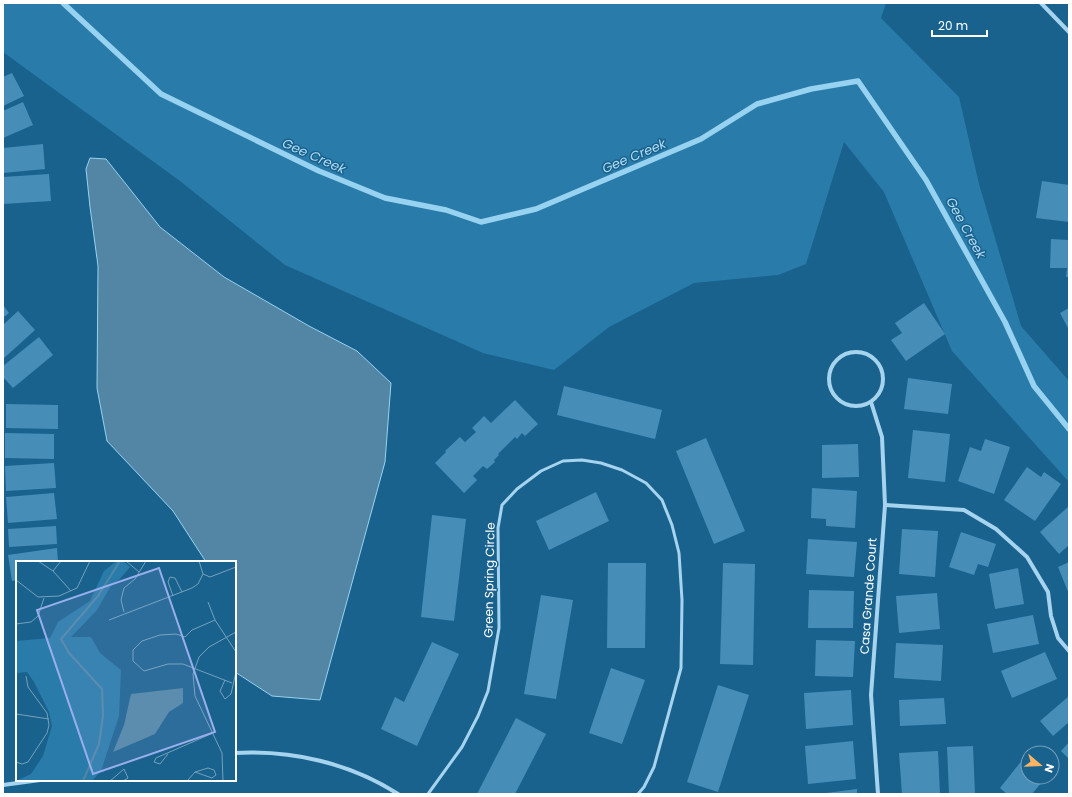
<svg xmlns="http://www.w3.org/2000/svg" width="1072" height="797" font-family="Poppins,sans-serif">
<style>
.green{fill:#297caa}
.water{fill:#5286a4;stroke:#98d2f1}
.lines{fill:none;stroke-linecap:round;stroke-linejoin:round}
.stream{stroke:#98d2f1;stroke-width:5.5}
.building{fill:#468eb8}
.lane{stroke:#a6d4ee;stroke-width:3}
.street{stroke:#a6d4ee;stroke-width:4}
.labels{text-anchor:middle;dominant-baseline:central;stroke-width:3;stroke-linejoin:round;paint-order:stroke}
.street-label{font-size:12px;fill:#fff;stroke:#19628e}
.water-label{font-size:13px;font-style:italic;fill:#b1ddf5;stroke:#19628e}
.inset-river{fill:none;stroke:#5286a4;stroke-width:2}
.inset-road{fill:none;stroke:#75a1bb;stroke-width:1}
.view{fill:#99afed;fill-opacity:0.15;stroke:#99afed;stroke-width:2}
.inset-edge{fill:none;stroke:#fff;stroke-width:2}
</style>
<rect width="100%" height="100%" fill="#19628e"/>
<path class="green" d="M3,3H886L881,18L959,97L979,184L1021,326L1069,381V482L952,351L884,192L844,142L806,264L778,275L694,283L609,327L554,370L483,353L285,265L180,181L3,52Z"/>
<path class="water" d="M90,158L106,159L160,227L224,277L309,326L357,351L391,383L385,462L320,700L272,696L235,672V562H206L173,511L107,441L97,388L98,266L90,207L86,169Z"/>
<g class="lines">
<path class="stream" d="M63,3L161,94L319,171L385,198L446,210L481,222L536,209L701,139L757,104L811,89L858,81L926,180L1005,322L1034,386L1069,429"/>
</g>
<g class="building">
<path d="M12,73L24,96L3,106V77Z"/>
<path d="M23,102L33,125L3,138V111Z"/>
<path d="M43,144L45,169L3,173V148Z"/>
<path d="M49,174L51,201L3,204V177Z"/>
<path d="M1042,181L1069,185V222L1036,218Z"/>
<path d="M1051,239L1069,240V277H1066L1067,268H1050Z"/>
<path d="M924,303L945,334L906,361L891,340L902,333L895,323Z"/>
<path d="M3,305L9,313L3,318Z"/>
<path d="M1069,308V330L1060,313Z"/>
<path d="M18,311L35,330L3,359V325Z"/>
<path d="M39,337L53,355L13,388L3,377V366Z"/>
<path d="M908,378L952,384L948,414L904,409Z"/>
<path d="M564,386L662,410L655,439L557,415Z"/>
<path d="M515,400L538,424L525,436L522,433L517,439L515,437L498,454L499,455L494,460L495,462L487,469L483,466L473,476L477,480L464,493L435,463L446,452L445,451L460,437L465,442L476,432L472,428L484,416L491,423Z"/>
<path d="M6,404L58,405V429L6,428Z"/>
<path d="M913,430L950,434L945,482L908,478Z"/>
<path d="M5,433L54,434V459L5,458Z"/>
<path d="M706,438L745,531L714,544L676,451Z"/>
<path d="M985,439L1010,447L994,494L958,481L970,447L981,451Z"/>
<path d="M858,444L859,477L822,478V445Z"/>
<path d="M54,463L56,488L6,491L5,466Z"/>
<path d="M1027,467L1041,477L1044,472L1061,484L1035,521L1004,500Z"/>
<path d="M812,488L857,491L855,528L826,526V519L811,518Z"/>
<path d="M596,492L609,521L549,550L536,521Z"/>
<path d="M54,493L57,519L8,523L6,497Z"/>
<path d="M1069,506V545L1059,554L1040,532Z"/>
<path d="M432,515L466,519L454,621L421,617Z"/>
<path d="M56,526L57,544L9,547L8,529Z"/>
<path d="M902,529L938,531L935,577L899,574Z"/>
<path d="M961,532L996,544L988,567L978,564L974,575L949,567Z"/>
<path d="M808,539L857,542L854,577L806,574Z"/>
<path d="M57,548L58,562H17V580L12,581L8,555Z"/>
<path d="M1069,562V594L1058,567Z"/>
<path d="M608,563H646L645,648H607Z"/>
<path d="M723,563L755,564L753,665L720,664Z"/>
<path d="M1018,568L1024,604L995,609L989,574Z"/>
<path d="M809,590L854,591L853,628H808Z"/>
<path d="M937,593L940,629L899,633L896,596Z"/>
<path d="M541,595L573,600L556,699L524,694Z"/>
<path d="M1033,615L1039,644L993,653L987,624Z"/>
<path d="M816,640L855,641L853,677L815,676Z"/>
<path d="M432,642L459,654L417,746L381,729L395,697L404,702Z"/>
<path d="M896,643L943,645L941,681L894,678Z"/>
<path d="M1045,652L1057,679L1012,698L1001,671Z"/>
<path d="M611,668L645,680L622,744L589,733Z"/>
<path d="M718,685L749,695L718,792L687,782Z"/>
<path d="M851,690L853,725L806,729L804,693Z"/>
<path d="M1069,696V722L1053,736L1040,721Z"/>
<path d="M944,698L946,724L900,726L899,700Z"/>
<path d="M516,718L546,734L515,794H477Z"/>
<path d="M853,741L856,779L808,784L805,746Z"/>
<path d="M1069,742V759L1061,751Z"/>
<path d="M973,746L975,794H949L947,747Z"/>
<path d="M938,751L940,794H902L899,753Z"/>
<path d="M1027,754L1028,777H1046L1032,794H1007L1000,788Z"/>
<path d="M857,789V794H826V793Z"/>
</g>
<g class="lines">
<path class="lane" d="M428,794L462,747L478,716L488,691L499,628L498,528L502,505L517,489L541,471L563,461L582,460L601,463L622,470L646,483L662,500L672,525L679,553L682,600L681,668L654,767L644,787L638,794"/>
<g class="street">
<path d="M1041,3L1069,32"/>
<circle cx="856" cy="379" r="27"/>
<path d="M871,402L882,437L885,505L871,695L878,794"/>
<path d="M885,505L964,510L996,529L1027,557L1048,592L1051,616L1058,638L1069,651"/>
<path d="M235,753C292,750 350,763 398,794"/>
<path d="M3,785L40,780"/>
</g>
</g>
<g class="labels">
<g class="street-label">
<text transform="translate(489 580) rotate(-89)">Green Spring Circle</text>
<text transform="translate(868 596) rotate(-86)">Casa Grande Court</text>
</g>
<g class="water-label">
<text transform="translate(314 156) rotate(24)">Gee Creek</text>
<text transform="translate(634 156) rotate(-23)">Gee Creek</text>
<text transform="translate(966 228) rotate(61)">Gee Creek</text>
</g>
</g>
<g transform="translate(16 561)">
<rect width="220" height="220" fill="#19628e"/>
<path d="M101,0H107L114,6L103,19L96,23L81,49L55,76H75L84,92L105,109L103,155L85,210L76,220H0L15,213L27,195L36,165L33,151L18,121L11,111L0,112V80L34,77L42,61L74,40L88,10Z" fill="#297caa"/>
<path d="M167,127V142L153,151L139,173L97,191L108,164L115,133Z" fill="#5286a4"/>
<path class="inset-river" d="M67,220L83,183L87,155L86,128L53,92L45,78L82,35L104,0"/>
<path class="inset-road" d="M22,0L37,10L55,30M110,0L123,11M183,0L187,13M37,10L45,0M187,13L194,16L220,6M0,19L22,36L43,35L61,27L74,0M157,35L152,21L154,16L159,17L166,31M192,41L199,59L220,91M108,51L105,39L108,27L119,18L130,0M93,59L176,27L182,23L187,13M199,59L176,69L169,76L160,73L144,74L126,80L117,89V100L128,110L152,103H167L216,122M0,63L15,61L22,55L28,37M209,119L204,130L209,138L215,133L220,111M0,153L33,158M152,193L144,203L138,201L140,197L197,172M0,201L6,203L12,201L31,172L33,164L31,152L12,126L10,115M94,220L108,208L112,217L107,220M171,220L179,211L192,207L198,209L200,214L196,217L179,211M207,220L206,192L179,135L177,113L183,96L193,86L220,71"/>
<path class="view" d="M143,7L199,171L77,213L21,49Z"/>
<rect width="220" height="220" class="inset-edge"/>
</g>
<rect width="1072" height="797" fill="none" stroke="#ffffff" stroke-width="8"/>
<g transform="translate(1040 765) rotate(109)"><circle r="19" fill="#19628e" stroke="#75a1bb"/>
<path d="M0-3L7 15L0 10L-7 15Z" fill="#ffb463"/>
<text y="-6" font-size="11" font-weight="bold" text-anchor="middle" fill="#ffffff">N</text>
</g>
<path d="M932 30v6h55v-6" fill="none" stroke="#ffffff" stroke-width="2"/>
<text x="938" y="30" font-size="12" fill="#ffffff" stroke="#19628e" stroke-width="3" paint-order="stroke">20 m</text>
</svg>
